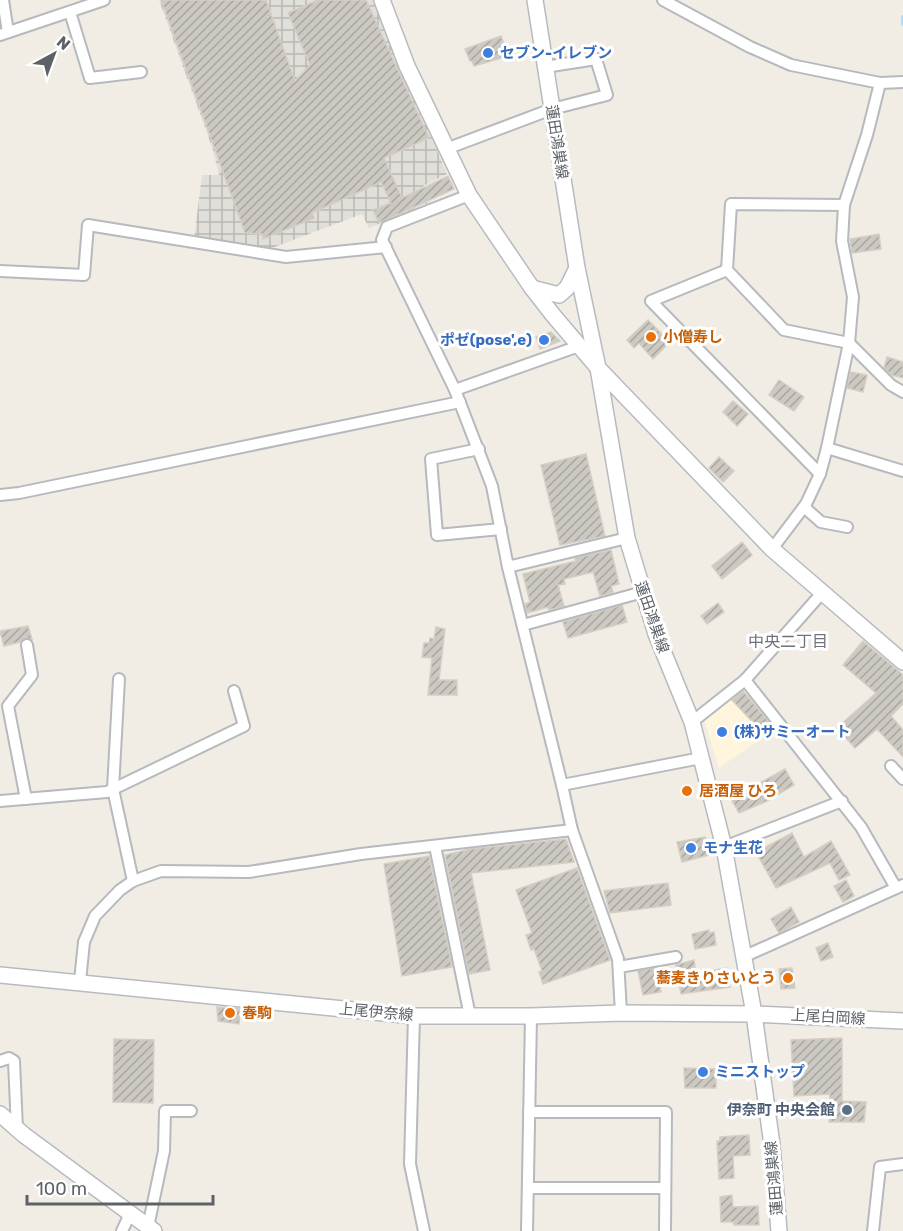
<svg xmlns="http://www.w3.org/2000/svg" width="903" height="1231" font-family="Rubik,'Noto Sans JP',sans-serif">
<style>
.commercial{fill:#fff4dc}
.industrial{fill:url(#industrial-grid)}
.lines{fill:none;stroke-linecap:round;stroke-linejoin:round}
.stream{stroke:#a7e0ff;stroke-width:4}
.building{fill:url(#building-hatch);stroke:#d6cec3;stroke-width:1.5}
.street-casing{stroke:#b6b9bd;stroke-width:14}
.secondary-casing{stroke:#b7bbc0;stroke-width:18}
.street{stroke:#fff;stroke-width:10}
.secondary{stroke:#fff;stroke-width:15}
.shop-dot{fill:#3f7fe0;stroke:#fff;stroke-width:2}
.food-dot{fill:#e8710a;stroke:#fff;stroke-width:2}
.service-dot{fill:#5c6f8a;stroke:#fff;stroke-width:2}
.labels{text-anchor:middle;dominant-baseline:central;stroke-width:6;stroke-linejoin:round;paint-order:stroke}
.shop-label{font-size:15px;font-weight:bold;fill:#366cbe;stroke:#fff;text-anchor:start}
.street-label{font-size:15px;fill:#5d6267;stroke:#fff}
.food-label{font-size:15px;font-weight:bold;fill:#c56008;stroke:#fff;text-anchor:start}
.service-label{font-size:15px;font-weight:bold;fill:#4e5e75;stroke:#fff;text-anchor:end}
.neighbourhood-label{font-size:16px;fill:#6e7479;stroke:#fff}
</style>
<defs>
<pattern id="industrial-grid" width="8" height="8" patternUnits="userSpaceOnUse" patternTransform="scale(1.5)"><rect width="8" height="8" fill="#e1dfda"/><path d="M0 4h8M4 0v8" fill="none" stroke="#bab8b5"/></pattern>
<pattern id="building-hatch" width="6" height="6" patternUnits="userSpaceOnUse" patternTransform="scale(1.5)"><rect width="6" height="6" fill="#ccc8c2"/><path d="M-1 1l2-2M0 6l6-6M5 7l2-2" fill="none" stroke="#a9a6a1"/></pattern>
</defs>
<rect width="100%" height="100%" fill="#f1ede5"/>
<path class="commercial" d="M740,688L746,689L776,728L719,768L704,719Z"/>
<path class="industrial" d="M159,0H375L447,174L423,186L430,202L369,228L362,214L264,251L194,239L202,175H219L212,147Z"/>
<g class="lines">
<path class="stream" d="M903,17V24"/>
</g>
<g class="building">
<path d="M161,0H266L295,81L310,65L288,13L318,0H366L429,138L384,158L402,198L448,176L454,189L379,223L373,210L391,203L381,182L312,213L314,218L263,239L262,234L245,233Z"/>
<path d="M501,36L508,56L474,66L472,61H470L465,49Z"/>
<path d="M879,234L881,249L852,253L850,239Z"/>
<path d="M648,320L670,342L653,359L639,343L634,348L627,340Z"/>
<path d="M551,332L560,341L540,349L536,337Z"/>
<path d="M887,357L903,362V378L892,375L884,368Z"/>
<path d="M851,372L867,375L863,392L847,388Z"/>
<path d="M779,380L804,397L794,411L769,395Z"/>
<path d="M733,401L748,414L737,426L723,412Z"/>
<path d="M586,454L605,536L560,545L541,465Z"/>
<path d="M719,457L734,471L723,482L709,468Z"/>
<path d="M742,542L752,555L722,579L712,566Z"/>
<path d="M611,550L619,584L611,586L613,592L600,596L593,572L564,579L565,584L558,585L564,606L549,610L548,607L527,613L525,604L530,602L523,574L576,561L575,558Z"/>
<path d="M718,603L724,612L707,624L701,616Z"/>
<path d="M622,605L627,622L568,638L563,622Z"/>
<path d="M28,626L32,639L25,638L20,642L4,646L0,631Z"/>
<path d="M436,627L445,629L439,680H457V695H428L432,658L422,657L424,643H429L430,638L434,639Z"/>
<path d="M863,641L903,675V704L891,716L903,730V757L877,729L855,748L837,728L876,693L843,665Z"/>
<path d="M743,691L773,727L764,734L732,700Z"/>
<path d="M785,769L794,785L765,802L739,813L731,799Z"/>
<path d="M792,833L804,857L831,841L850,875L839,880L830,863L776,888L756,852Z"/>
<path d="M705,837L709,855L682,862L677,842Z"/>
<path d="M566,839L574,862L471,873L490,970L469,974L445,855L471,849Z"/>
<path d="M429,856L452,967L402,976L384,864Z"/>
<path d="M577,868L610,960L543,984L539,972L542,971L534,949L531,950L526,935L532,933L516,890Z"/>
<path d="M846,880L854,896L843,902L834,886Z"/>
<path d="M668,883L671,905L610,913L604,891Z"/>
<path d="M791,907L799,922L779,933L771,919Z"/>
<path d="M709,930V933L714,932L716,945L695,949L692,934Z"/>
<path d="M828,943L833,957L821,961L816,948Z"/>
<path d="M694,960L696,974L726,968L730,987L681,994L676,965Z"/>
<path d="M656,968L661,992L643,995L638,971Z"/>
<path d="M792,968L795,988L781,989L779,969Z"/>
<path d="M217,1007L240,1009L239,1024L218,1021Z"/>
<path d="M842,1038V1101L866,1102L864,1122H829L830,1094L794,1096L791,1040Z"/>
<path d="M114,1039L154,1040L153,1103L113,1102Z"/>
<path d="M684,1068L716,1069V1088H685Z"/>
<path d="M749,1135L750,1155L733,1156L734,1178L719,1179L717,1141H720V1137Z"/>
<path d="M732,1195L733,1207L758,1206L759,1225H734L733,1222H721L720,1197Z"/>
</g>
<g class="lines">
<g class="street-casing">
<g id="street">
<path d="M3,0L8,32"/>
<path d="M663,0L750,47L791,65L880,83L903,82"/>
<path d="M70,12L90,78L141,72"/>
<path d="M0,35L104,0"/>
<path d="M446,149L552,109L607,95L596,59L545,67"/>
<path d="M469,195L387,227L382,240L455,390L492,486L508,567L562,785L572,830L618,959L621,1013"/>
<path d="M844,205L731,204L727,270L784,330L849,343L891,385L903,392"/>
<path d="M727,270L651,301L820,474"/>
<path d="M0,271L84,275L88,225L286,257L386,247"/>
<path d="M455,390L579,346"/>
<path d="M827,448L903,471"/>
<path d="M479,449L431,459L437,535L501,529"/>
<path d="M0,495L19,493L460,402"/>
<path d="M804,507L821,522L847,527"/>
<path d="M772,549L806,504L820,474L827,448L849,343L853,297L842,241L844,205L867,135L880,83"/>
<path d="M508,567L627,538"/>
<path d="M523,625L643,592"/>
<path d="M119,679L113,789L133,881"/>
<path d="M745,680L861,827L896,888"/>
<path d="M692,722L745,680L821,594"/>
<path d="M891,766L903,779"/>
<path d="M562,785L701,758"/>
<path d="M26,799L8,706L32,675L27,645"/>
<path d="M0,801L107,792L244,726L234,691"/>
<path d="M435,846L470,1016"/>
<path d="M724,847L842,801"/>
<path d="M743,957L903,885"/>
<path d="M619,967L676,957"/>
<path d="M80,981L84,942L95,916L120,890L133,881L161,871L249,872L361,854L572,830"/>
<path d="M414,1016L410,1164L424,1231"/>
<path d="M0,1061L9,1058L14,1061L17,1129"/>
<path d="M529,1112H666L665,1231"/>
<path d="M528,1188H665"/>
<path d="M148,1227L164,1151L165,1111H191"/>
<path d="M122,1231L130,1214"/>
<path d="M527,1231L531,1016"/>
<path d="M873,1231L880,1167L903,1164"/>
</g>
</g>
<g class="secondary-casing">
<g id="secondary">
<path d="M382,0L407,66L469,195L532,288L553,315L598,368L772,549L903,662"/>
<path d="M535,0L577,268L598,368L627,538L656,634L692,722L724,847L754,1014L772,1145L779,1231"/>
<path d="M532,288L559,295L567,288L577,268"/>
<path d="M0,975L414,1016H531L621,1013L754,1014L903,1021"/>
<path d="M0,1114L24,1135L154,1231"/>
</g>
</g>
<use href="#street" class="street"/>
<use href="#secondary" class="secondary"/>
</g>
<g class="shop-dot">
<circle cx="488" cy="53" r="6"/>
<circle cx="544" cy="340" r="6"/>
<circle cx="722" cy="732" r="6"/>
<circle cx="691" cy="848" r="6"/>
<circle cx="703" cy="1072" r="6"/>
</g>
<g class="food-dot">
<circle cx="651" cy="337" r="6"/>
<circle cx="687" cy="791" r="6"/>
<circle cx="788" cy="978" r="6"/>
<circle cx="230" cy="1013" r="6"/>
</g>
<circle class="service-dot" cx="847" cy="1110" r="6"/>
<g class="labels">
<g class="shop-label">
<text x="500" y="53">セブン-イレブン</text>
<text x="532" y="340" text-anchor="end">ポゼ(pose',e)</text>
<text x="734" y="732">(株)サミーオート</text>
<text x="703" y="848">モナ生花</text>
<text x="715" y="1072">ミニストップ</text>
</g>
<g class="street-label">
<text transform="translate(557 142) rotate(81)">蓮田鴻巣線</text>
<text transform="translate(652 617) rotate(71)">蓮田鴻巣線</text>
<text transform="translate(376 1012) rotate(5)">上尾伊奈線</text>
<text transform="translate(828 1017) rotate(3)">上尾白岡線</text>
<text transform="translate(774 1178) rotate(-95)">蓮田鴻巣線</text>
</g>
<g class="food-label">
<text x="663" y="337">小僧寿し</text>
<text x="699" y="791">居酒屋 ひろ</text>
<text x="776" y="978" text-anchor="end">蕎麦きりさいとう</text>
<text x="242" y="1013">春駒</text>
</g>
<g class="service-label">
<text x="835" y="1110">伊奈町 中央会館</text>
</g>
<g class="neighbourhood-label">
<text x="788" y="641">中央二丁目</text>
</g>
</g>
<g transform="translate(54 54) rotate(41)" stroke="#ffffff" stroke-width="4.5" paint-order="stroke">
<path d="M0-4.5L10 22L0 15L-10 22Z" fill="#5d6267"/>
<text y="-9" font-size="16" font-weight="bold" text-anchor="middle" fill="#5d6267">N</text>
</g>
<path d="M27 1195v9h186v-9" fill="none" stroke="#5d6267" stroke-width="3"/>
<text x="36" y="1195" font-size="18" fill="#5d6267" stroke="#ffffff" stroke-width="4.5" paint-order="stroke">100 m</text>
</svg>
